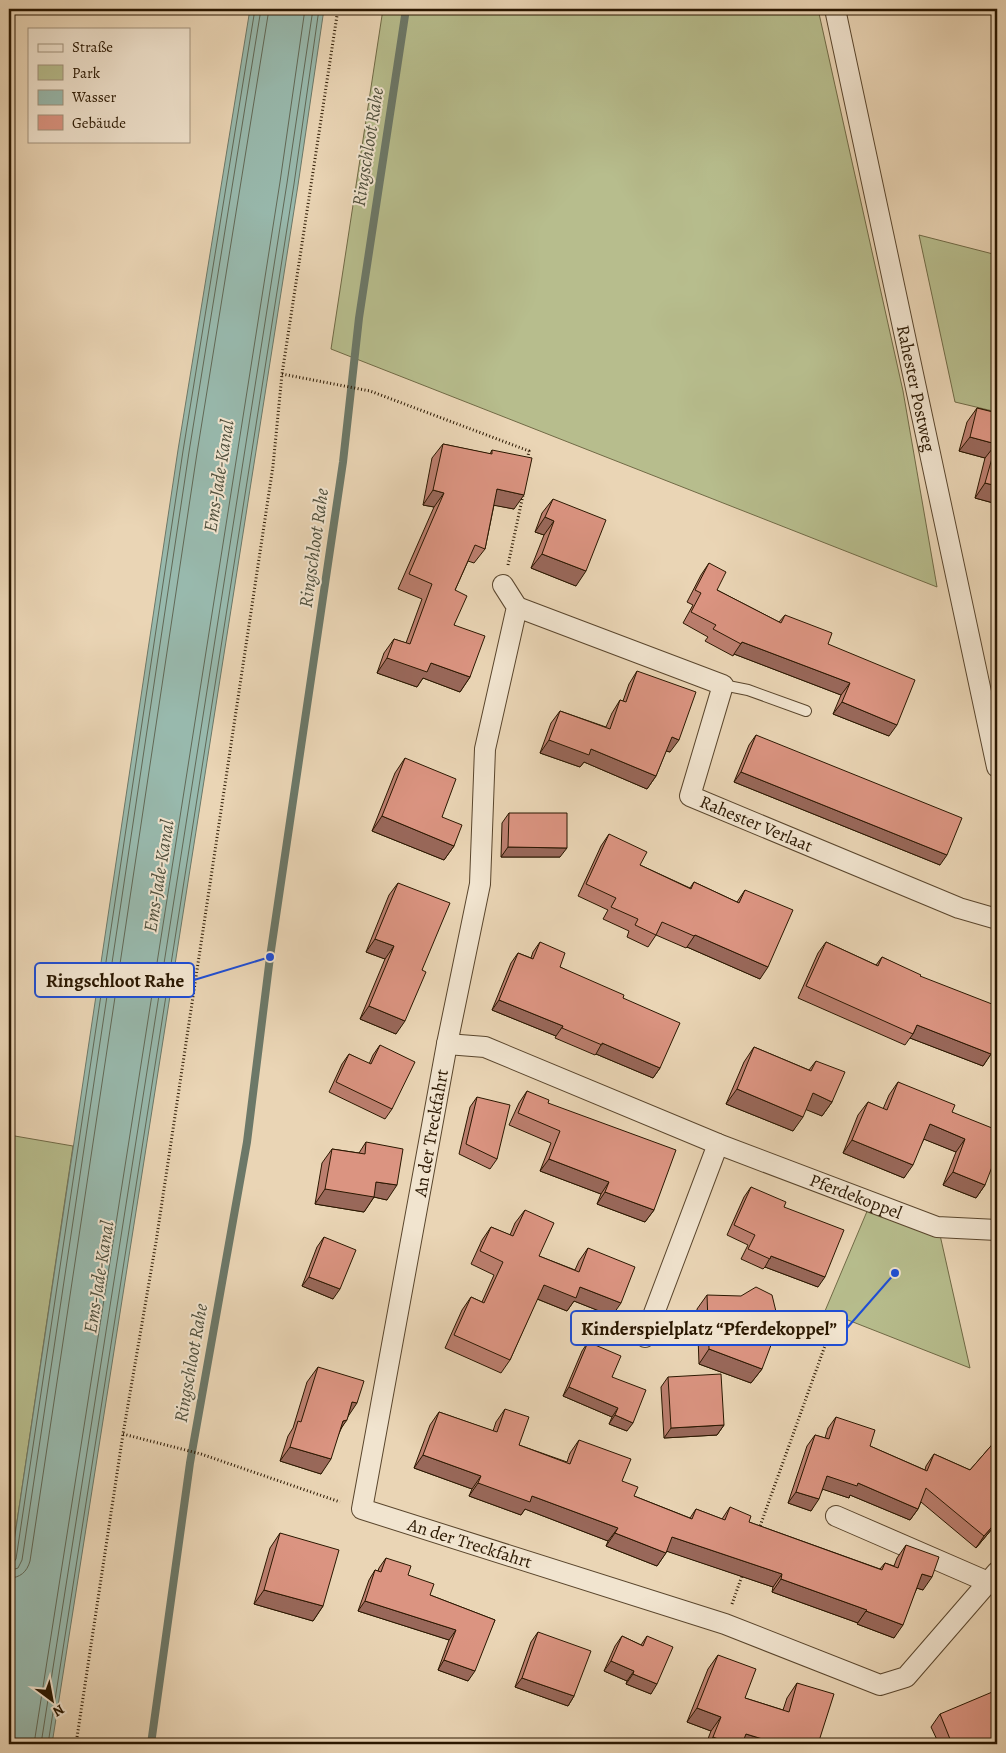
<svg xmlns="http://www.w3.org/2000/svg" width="1006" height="1753" font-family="Alegreya,serif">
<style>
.green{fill:#b7bd8d;stroke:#706a46}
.water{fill:#98b9ad;stroke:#6c7868}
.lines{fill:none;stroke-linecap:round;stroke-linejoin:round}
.shore{stroke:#616856;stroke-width:1}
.stream{stroke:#6c7868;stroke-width:8}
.lane-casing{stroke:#5a462d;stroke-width:12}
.street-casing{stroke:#5a462d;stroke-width:22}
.path{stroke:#2a1700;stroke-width:3;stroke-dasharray:1 2.5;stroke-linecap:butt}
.lane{stroke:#f1e4cf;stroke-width:10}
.street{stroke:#f1e4cf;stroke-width:20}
.wall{fill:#bc7f6f;stroke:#2a1700}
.shaded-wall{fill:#99685a;stroke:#2a1700}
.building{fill:#db9481;stroke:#2a1700}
.labels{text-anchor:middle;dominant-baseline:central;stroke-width:4;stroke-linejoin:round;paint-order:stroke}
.street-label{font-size:18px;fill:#2a1700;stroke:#f1e4cf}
.water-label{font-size:19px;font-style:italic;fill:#50503d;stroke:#f1e4cf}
.leader{fill:none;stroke:#1d4ed8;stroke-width:2}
.callout-dot{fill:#1d4ed8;stroke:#f1e4cf;stroke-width:2}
.callout{fill:#f1e4cf;stroke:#1d4ed8;stroke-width:2}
.callout-label{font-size:19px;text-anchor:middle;font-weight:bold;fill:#2a1700}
</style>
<rect width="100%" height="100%" fill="#ead5b5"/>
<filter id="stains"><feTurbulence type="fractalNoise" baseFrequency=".004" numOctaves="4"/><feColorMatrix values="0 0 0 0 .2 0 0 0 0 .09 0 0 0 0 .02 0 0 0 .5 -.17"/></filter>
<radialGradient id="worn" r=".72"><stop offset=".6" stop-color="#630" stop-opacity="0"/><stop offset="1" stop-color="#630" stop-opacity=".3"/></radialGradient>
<g class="green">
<path d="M383,9H818L903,391L937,587L331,349Z"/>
<path d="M919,235L997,255V412L955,402Z"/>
<path d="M9,1135L73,1146L9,1575Z"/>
<path d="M868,1209L940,1235L970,1368L825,1311Z"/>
</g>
<path class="water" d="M250,9H324L298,185L52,1744H9V1575L178,450Z"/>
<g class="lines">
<g class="shore">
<path d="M9,1564L13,1563L16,1559L183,451L255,9"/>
<path d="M9,1571L18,1568L22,1560L189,452L261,9"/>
<path d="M9,1578C20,1578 27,1572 30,1561L197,453L269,9"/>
<path d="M34,1744L280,182L305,9"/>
<path d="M41,1744L287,183L313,9"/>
<path d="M48,1744L294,184L319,9"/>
</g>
<path class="stream" d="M151,1744L190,1463L247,1142L270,957L343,462L359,318L406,9"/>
<g class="lane-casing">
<path id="lane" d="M723,685L748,690L806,711"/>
</g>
<g class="street-casing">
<g id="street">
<path id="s1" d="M835,9L997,767"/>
<path id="s2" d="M503,585L517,607L485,749L480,884L447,1044L362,1509L725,1624L880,1685L906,1677L997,1572"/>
<path id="s3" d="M517,607L723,685L690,796L959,908L997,919"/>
<path id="s4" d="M447,1044L485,1047L718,1144L937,1227L997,1230"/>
<path d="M645,1337L718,1144"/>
<path d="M836,1516L988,1582"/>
</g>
</g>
<g class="path">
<path d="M282,374L370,391L529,451L527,461"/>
<path d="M508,565L523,495"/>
<path d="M123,1434L201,1454L340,1502"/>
<path d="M759,1529L836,1315"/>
<path d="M732,1604L743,1573"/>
<path d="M76,1744L123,1434L156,1242L273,466L282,374L338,9"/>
</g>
<use href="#lane" class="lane"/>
<use href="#street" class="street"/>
</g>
<g class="wall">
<path d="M977,408L997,413V504L975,498L985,458L959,451L967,422Z"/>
<path d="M443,444L490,454L492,450L514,509L494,505L485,549L474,563L468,561L455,590L454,625L470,677L460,692L423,678L417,687L377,673L384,653L394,639L406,643L422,599L398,589L434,507L423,505L432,458Z"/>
<path d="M553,499L576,586L531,568L544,535L535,532L542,513Z"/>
<path d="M709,563L717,590L779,622L785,615L828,644L889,736L833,714L841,695L734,654L733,656L705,641L708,637L683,623L693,605L687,602L701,575Z"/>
<path d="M637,671L670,752L666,751L656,776L647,789L584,762L580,767L540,753L551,723L560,711L606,727L612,713L620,700L623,701L629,684Z"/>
<path d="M756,735L940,865L734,782L749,745Z"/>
<path d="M405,758L442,817L454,846L444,860L372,831L395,773Z"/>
<path d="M509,813L560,857H501L502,823Z"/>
<path d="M609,834L640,865L690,888L694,882L737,902L745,890L760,979L687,947L686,948L656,935L648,947L627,937L629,931L603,919L608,910L578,896L601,846Z"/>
<path d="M398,883L422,970L396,1034L360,1019L385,959L366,952L389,895Z"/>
<path d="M540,942L560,967L623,998L660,1068L653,1078L596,1054L595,1055L555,1038L556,1036L492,1010L511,963L518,953L531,958L533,952Z"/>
<path d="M826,942L876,965L882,957L920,976L991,1054L983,1066L910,1038L905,1045L798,998L818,953Z"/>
<path d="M380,1045L392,1109L385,1119L329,1092L342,1064L349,1054L369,1064L373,1055Z"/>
<path d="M754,1047L809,1070L816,1061L832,1102L822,1116L806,1109L793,1131L726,1104L744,1062Z"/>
<path d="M898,1082L952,1112L985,1185L976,1198L943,1185L956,1152L924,1139L904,1178L843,1153L858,1115L868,1102L883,1109L889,1095Z"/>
<path d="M527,1091L548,1103L654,1210L645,1222L597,1204L601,1194L540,1171L551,1143L509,1125L519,1103Z"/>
<path d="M477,1097L497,1159L490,1169L459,1154L470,1107Z"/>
<path d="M366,1142L387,1200L374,1197L364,1212L315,1204L322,1163L332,1149L359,1153Z"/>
<path d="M751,1187L784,1207L818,1287L765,1267L763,1269L741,1259L748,1245L727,1235L744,1197Z"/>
<path d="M525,1210L539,1256L575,1270L579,1261L588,1248L612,1316L574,1301L567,1311L537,1299L510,1360L501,1373L445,1348L462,1310L471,1297L482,1302L494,1275L471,1264L482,1240L491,1227L510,1235L515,1223Z"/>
<path d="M324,1237L333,1299L302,1286L317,1247Z"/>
<path d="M707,1295L762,1369L751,1383L699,1364L697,1309Z"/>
<path d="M588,1342L612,1377L627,1431L609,1424L612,1417L563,1396L582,1351Z"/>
<path d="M318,1367L348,1416L341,1429L321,1474L280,1461L288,1436L293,1428L307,1382Z"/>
<path d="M668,1377L724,1425L717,1435L664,1438L661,1387Z"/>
<path d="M505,1409L519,1445L567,1462L570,1453L579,1440L622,1481L634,1496L690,1518L696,1509L722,1519L730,1507L749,1522L880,1569L885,1563L894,1566L897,1558L906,1545L923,1590L917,1588L894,1638L857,1624L858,1623L772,1592L773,1587L667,1551L657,1566L606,1546L608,1541L525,1509L521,1515L469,1496L472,1489L414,1468L430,1425L439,1412L493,1431L496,1422Z"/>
<path d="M836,1417L870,1446L925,1470L926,1466L934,1454L970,1470L997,1439V1523L976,1548L921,1502L918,1509L910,1520L850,1495L849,1498L823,1489L811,1511L788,1503L807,1446L815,1435L825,1438L828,1428Z"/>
<path d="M280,1533L323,1606L313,1621L254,1604L270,1548Z"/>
<path d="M386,1558L430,1595L495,1620L468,1681L438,1670L449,1640L358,1611L369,1580L375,1570L378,1571L379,1568Z"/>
<path d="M538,1632L574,1696L568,1706L515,1687L531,1642Z"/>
<path d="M622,1636L641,1645L647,1636L651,1694L626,1684L627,1681L604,1671L615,1646Z"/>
<path d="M718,1655L745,1698L783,1710L787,1698L797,1683L818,1744H706L711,1731L687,1722L708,1669Z"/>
<path d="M940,1714L997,1744H939L931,1727Z"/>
</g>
<g class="shaded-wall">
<path d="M970,437L996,444L985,458L959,451Z"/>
<path d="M985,483L997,486V504L975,498Z"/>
<path d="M497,489L524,495L514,509L487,504Z"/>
<path d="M433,490L444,493L434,507L423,505Z"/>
<path d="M545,517L554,521L544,535L535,532Z"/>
<path d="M542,554L586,571L576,586L531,568Z"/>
<path d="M742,642L850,683L841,695L734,654Z"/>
<path d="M387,658L431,663L470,677L460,692L423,678L417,687L377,673Z"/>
<path d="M842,702L897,725L889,736L833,714Z"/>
<path d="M672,737L679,740L670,752L663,750Z"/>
<path d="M549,740L591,749L656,776L647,789L584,762L580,767L540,753Z"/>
<path d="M741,772L947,855L940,865L734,782Z"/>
<path d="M382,816L454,846L444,860L372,831Z"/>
<path d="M508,847L567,848L560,857H501Z"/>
<path d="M695,935L768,967L760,979L687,947Z"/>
<path d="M375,939L394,946L385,959L366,952Z"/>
<path d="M499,1000L563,1026L556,1036L492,1010Z"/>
<path d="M369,1006L405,1021L396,1034L360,1019Z"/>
<path d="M917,1025L991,1054L983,1066L910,1038L913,1034Z"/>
<path d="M602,1043L660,1068L653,1078L596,1054Z"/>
<path d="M737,1089L803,1117L793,1131L726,1104Z"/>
<path d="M813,1093L832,1102L822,1116L802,1108Z"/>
<path d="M930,1124L965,1139L956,1152L921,1138Z"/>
<path d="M852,1140L913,1165L904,1178L843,1153Z"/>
<path d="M549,1159L609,1182L601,1194L540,1171Z"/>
<path d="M953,1172L985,1185L976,1198L943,1185Z"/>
<path d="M376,1182L397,1185L387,1200L374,1197L364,1212L315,1204L325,1189Z"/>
<path d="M605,1192L654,1210L645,1222L597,1204Z"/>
<path d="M771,1256L825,1277L818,1287L765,1267Z"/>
<path d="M309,1277L340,1289L333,1299L302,1286Z"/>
<path d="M544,1285L580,1287L621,1303L612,1316L574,1301L567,1311L535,1298Z"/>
<path d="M709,1349L762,1369L751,1383L699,1364Z"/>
<path d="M569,1387L618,1408L612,1417L563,1396Z"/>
<path d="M352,1402L357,1403L347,1418Z"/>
<path d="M615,1415L633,1423L627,1431L609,1424Z"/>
<path d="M347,1420L336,1435L343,1421Z"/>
<path d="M724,1425L717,1435L664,1438L671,1428Z"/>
<path d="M290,1447L331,1459L321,1474L280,1461Z"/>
<path d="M423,1455L481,1476L472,1489L414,1468Z"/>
<path d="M827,1476L858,1483L918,1509L910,1520L850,1495L849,1498L819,1488Z"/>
<path d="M478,1483L532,1496L618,1528L608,1541L525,1509L521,1515L469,1496Z"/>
<path d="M796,1492L819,1499L811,1511L788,1503Z"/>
<path d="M997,1521V1523L976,1548L984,1536Z"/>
<path d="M615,1533L666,1553L657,1566L606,1546Z"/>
<path d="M672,1537L782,1574L773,1587L663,1550Z"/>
<path d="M922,1574L932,1577L923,1590L913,1587Z"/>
<path d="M781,1579L867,1610L858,1623L772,1592Z"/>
<path d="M264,1590L323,1606L313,1621L254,1604Z"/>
<path d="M365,1601L456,1630L449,1640L358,1611Z"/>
<path d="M866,1611L903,1625L894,1638L857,1624Z"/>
<path d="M444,1660L475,1671L468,1681L438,1670Z"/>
<path d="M611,1661L634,1671L627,1681L604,1671Z"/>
<path d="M633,1674L657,1684L651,1694L626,1684Z"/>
<path d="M522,1678L574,1696L568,1706L515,1687Z"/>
<path d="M697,1708L721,1717L711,1731L687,1722Z"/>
<path d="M746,1734L779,1744H739Z"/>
<path d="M997,1736V1744H977Z"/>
<path d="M713,1737L731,1744H708Z"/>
</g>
<g class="building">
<path d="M977,408L997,413V486L985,483L996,444L970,437Z"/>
<path d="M443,444L492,454V450L532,458L524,495L497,489L485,549L475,545L455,590L467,596L454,625L485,636L470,677L431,663L427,672L387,658L394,639L410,644L432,584L409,574L444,493L433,490Z"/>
<path d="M553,499L606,520L586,571L542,554L554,521L545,517Z"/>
<path d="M709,563L726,572L717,590L781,623L785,615L832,633L828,644L915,680L897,725L842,702L850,683L742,642L741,644L713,629L716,625L691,612L701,593L695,590Z"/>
<path d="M637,671L696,692L679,740L672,737L656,776L591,749L589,755L549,740L560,711L610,729L620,700L626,702Z"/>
<path d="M756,735L962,818L947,855L741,772Z"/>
<path d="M405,758L456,779L442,817L462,825L454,846L382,816Z"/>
<path d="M509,813H567V848L508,847Z"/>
<path d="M609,834L647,852L640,865L691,889L694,882L739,903L745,890L793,910L768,967L695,935L694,936L662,922L656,935L635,925L638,919L611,907L616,898L586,884Z"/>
<path d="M398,883L450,903L422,970L426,972L405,1021L369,1006L394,946L375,939Z"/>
<path d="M540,942L565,953L560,967L624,995L623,998L680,1023L660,1068L602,1043V1045L562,1028L563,1026L499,1000L518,953L533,959Z"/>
<path d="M826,942L878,966L882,957L921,975L920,976L997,1006V1038L991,1054L917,1025L913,1034L806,986Z"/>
<path d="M380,1045L415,1062L392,1109L336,1082L349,1054L371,1064Z"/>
<path d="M754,1047L811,1071L816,1061L845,1072L832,1102L813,1093L803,1117L737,1089Z"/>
<path d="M898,1082L955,1105L952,1112L997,1130V1154L985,1185L953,1172L965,1139L930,1124L913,1165L852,1140L868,1102L887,1110Z"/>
<path d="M527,1091L549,1100L548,1103L676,1150L654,1210L605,1192L609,1182L549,1159L560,1131L518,1113Z"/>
<path d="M477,1097L510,1105L497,1159L466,1144Z"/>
<path d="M366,1142L403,1149L397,1185L376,1182L374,1197L325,1189L332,1149L365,1154Z"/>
<path d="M751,1187L786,1202L784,1207L844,1230L825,1277L771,1256L770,1259L748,1249L755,1235L734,1225Z"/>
<path d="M525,1210L554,1223L539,1256L579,1272L588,1248L635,1267L621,1303L580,1287L576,1298L544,1285L510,1360L454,1335L471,1297L484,1303L503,1262L480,1251L491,1227L513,1236Z"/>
<path d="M324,1237L356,1250L340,1289L309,1277Z"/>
<path d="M756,1287L772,1295L779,1324L762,1369L709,1349L707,1295L741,1296Z"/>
<path d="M588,1342L621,1356L612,1377L646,1390L633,1423L615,1415L618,1408L569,1387Z"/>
<path d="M318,1367L364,1381L357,1403L352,1402L347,1420L343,1421L331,1459L290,1447L298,1421L301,1422Z"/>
<path d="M721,1374L724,1425L671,1428L668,1377Z"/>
<path d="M505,1409L529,1417L519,1445L570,1464L579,1440L631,1459L622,1481L638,1487L634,1496L692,1519L696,1509L725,1520L730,1507L751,1516L749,1522L882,1570L885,1563L898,1568L906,1545L939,1557L932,1577L922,1574L903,1625L866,1611L867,1610L781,1579L782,1574L672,1537L666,1553L615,1533L618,1528L532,1496L530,1502L478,1483L481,1476L423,1455L439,1412L497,1432Z"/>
<path d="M836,1417L875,1430L870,1446L927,1471L934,1454L970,1470L997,1439V1521L984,1536L926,1488L918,1509L858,1483L857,1486L827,1476L819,1499L796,1492L815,1435L829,1439Z"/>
<path d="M280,1533L339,1550L323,1606L264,1590Z"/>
<path d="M386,1558L411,1566L408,1575L434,1584L430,1595L495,1620L475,1671L444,1660L456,1630L365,1601L375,1570L381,1572Z"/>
<path d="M538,1632L591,1651L574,1696L522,1678Z"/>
<path d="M622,1636L643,1646L647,1636L673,1647L657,1684L633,1674L634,1671L611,1661Z"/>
<path d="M718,1655L756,1669L745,1698L789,1712L797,1683L834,1694L818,1744H779L746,1734L742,1744H731L713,1737L721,1717L697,1708Z"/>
<path d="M997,1690V1736L977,1744H952L940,1714Z"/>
</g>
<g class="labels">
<g class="street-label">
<text stroke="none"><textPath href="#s1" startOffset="388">Rahester Postweg</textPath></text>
<text stroke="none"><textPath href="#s3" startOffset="408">Rahester Verlaat</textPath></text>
<text transform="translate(431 1133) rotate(-80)">An der Treckfahrt</text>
<text stroke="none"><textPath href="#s4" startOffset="438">Pferdekoppel</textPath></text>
<text stroke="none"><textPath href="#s2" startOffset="1056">An der Treckfahrt</textPath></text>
</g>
<g class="water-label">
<text transform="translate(368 147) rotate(-81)">Ringschloot Rahe</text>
<text transform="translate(219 476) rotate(-81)">Ems-Jade-Kanal</text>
<text transform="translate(314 548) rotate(-82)">Ringschloot Rahe</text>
<text transform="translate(159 876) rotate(-81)">Ems-Jade-Kanal</text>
<text transform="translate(99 1277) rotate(-81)">Ems-Jade-Kanal</text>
<text transform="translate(191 1363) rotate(-80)">Ringschloot Rahe</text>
</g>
</g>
<path class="leader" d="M270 957L194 980M895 1273L847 1328"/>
<g class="callout-dot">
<circle cx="270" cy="957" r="5"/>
<circle cx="895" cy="1273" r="5"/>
</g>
<g class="callout">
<rect x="35" y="963" width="159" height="34" rx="5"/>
<rect x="571" y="1311" width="276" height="34" rx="5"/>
</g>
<g class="callout-label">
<text x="115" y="987">Ringschloot Rahe</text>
<text x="709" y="1335">Kinderspielplatz “Pferdekoppel”</text>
</g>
<rect width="1006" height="1753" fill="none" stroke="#ead5b5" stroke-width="30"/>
<rect x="10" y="10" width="986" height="1733" fill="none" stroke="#2a1700" stroke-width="2.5"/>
<rect x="15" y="15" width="976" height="1723" fill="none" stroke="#2a1700"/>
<rect x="28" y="28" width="162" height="115" fill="#f1e4cf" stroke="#a1927c"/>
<rect x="38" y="44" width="25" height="8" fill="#f1e4cf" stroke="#a1927c"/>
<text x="72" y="52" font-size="15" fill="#2a1700">Straße</text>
<rect x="38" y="65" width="25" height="15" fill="#b7bd8d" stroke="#a1927c"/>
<text x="72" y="78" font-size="15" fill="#2a1700">Park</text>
<rect x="38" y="90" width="25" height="15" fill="#98b9ad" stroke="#a1927c"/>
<text x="72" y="102" font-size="15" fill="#2a1700">Wasser</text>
<rect x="38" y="115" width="25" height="15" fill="#db9481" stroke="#a1927c"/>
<text x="72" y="128" font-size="15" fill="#2a1700">Gebäude</text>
<g transform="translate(52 1700) rotate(148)" stroke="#f1e4cf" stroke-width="4" paint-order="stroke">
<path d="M0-4L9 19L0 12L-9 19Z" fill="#2a1700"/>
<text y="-8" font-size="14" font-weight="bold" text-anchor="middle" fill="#2a1700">N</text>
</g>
<rect width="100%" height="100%" filter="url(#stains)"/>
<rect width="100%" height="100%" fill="url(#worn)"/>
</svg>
